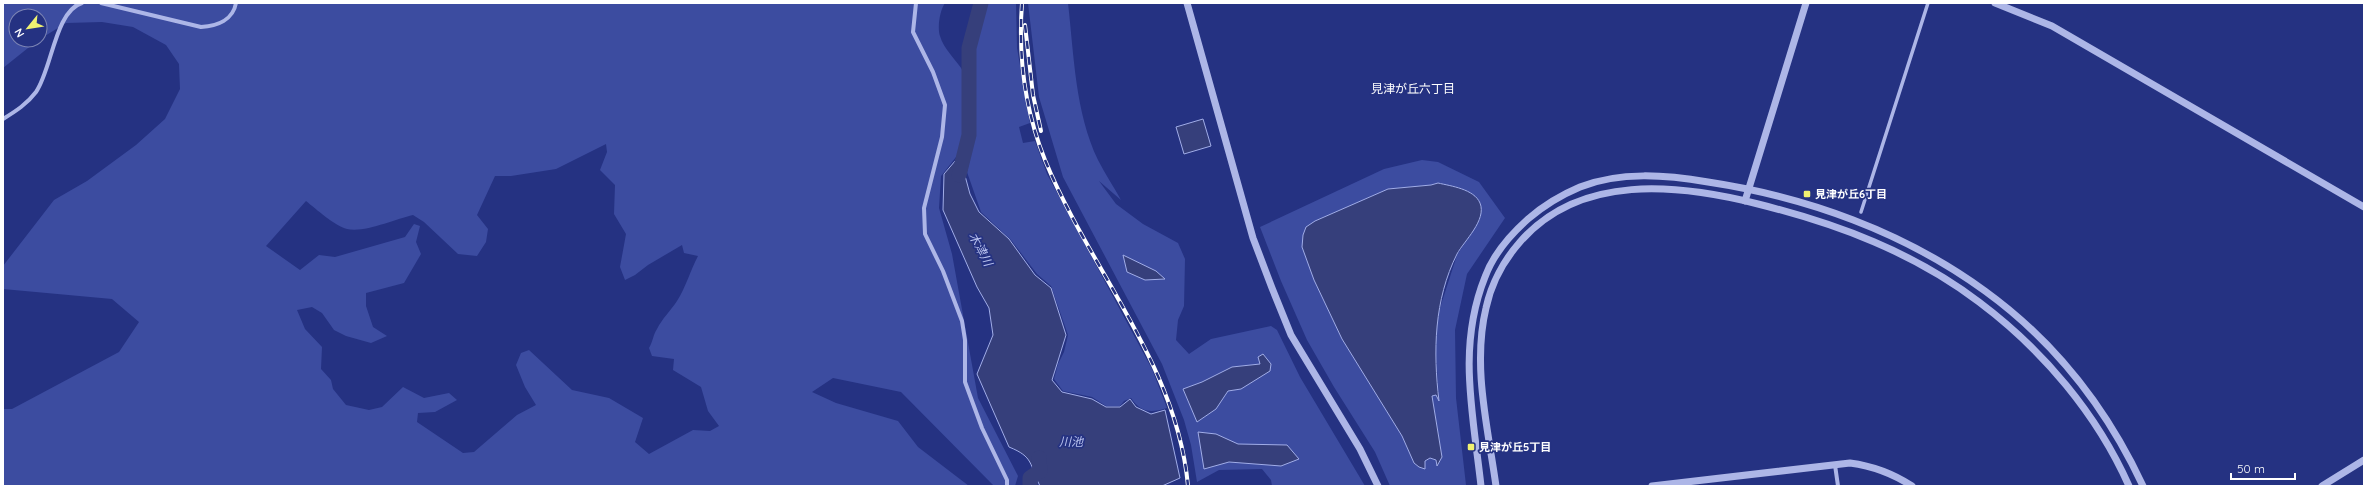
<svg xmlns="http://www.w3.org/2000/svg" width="2367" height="489" font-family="Quicksand,'Noto Sans JP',sans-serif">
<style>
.green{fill:#3c4ca0;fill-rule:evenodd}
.water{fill:#363f7b;stroke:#a1ade8}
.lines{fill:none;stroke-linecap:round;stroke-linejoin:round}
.river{stroke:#363f7b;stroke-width:15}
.pedestrian{stroke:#adb6e7;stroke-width:3.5}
.minor{stroke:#adb6e7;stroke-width:4}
.tertiary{stroke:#adb6e7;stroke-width:7}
.rail-casing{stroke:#fff;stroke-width:4}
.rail{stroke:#253282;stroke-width:2.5;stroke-dasharray:8;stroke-linecap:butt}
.poi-dot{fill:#f0f171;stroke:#253282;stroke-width:1.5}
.labels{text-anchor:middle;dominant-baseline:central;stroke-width:3.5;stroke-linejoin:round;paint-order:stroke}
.poi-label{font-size:11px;font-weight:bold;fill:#fff;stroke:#253282;text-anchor:start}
.neighbourhood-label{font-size:12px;fill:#fff;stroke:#253282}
.water-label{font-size:12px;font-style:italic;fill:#b8c1ee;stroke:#253282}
</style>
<rect width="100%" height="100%" fill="#253282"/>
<g class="green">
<path d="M3,3H945C940,10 937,27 940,36C943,48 957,61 963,71L972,53L985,3H1016L1017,48L1030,123L1019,127L1023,143L1035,141L1047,174L1152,369L1167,408C1151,413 1141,413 1131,398L1124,401L1120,406H1106L1092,397L1063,391L1054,379L1058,364L1064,352L1068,335L1051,286L1037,274L1011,240L981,212L967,172L971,154L960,152L941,176L939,208L952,254L978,398L1018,476L1015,486H994L901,392L833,378L812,392L836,403L898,421L918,447L969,486H3V409H12L119,352L139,322L112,299L3,289V266L54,200L87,181L136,145L165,119L180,89L179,64L166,45L133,27L102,22L66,23L40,39V16H16V40H38L3,68ZM606,144L607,152L600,170L615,185L614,214L626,234L620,267L625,280L635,275L648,265L682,245L684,253L698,256C690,271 686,287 677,301C671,310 662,319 657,329C653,335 653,341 649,348L652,356L674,359L673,370L701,387L708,411L719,426L710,431L693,430L649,454L635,442L643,418L609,398L572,390L529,350L521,353L516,365L525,387L536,405L517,415L474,452L463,453L417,422L418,413L435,412L457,400L449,393L424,398L403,387L382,407L369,410L346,405L333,389L331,380L321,369L322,347L305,329L297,310L312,307L322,313L334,330L346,336L371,343L387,336L373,327L366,306V293L404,283L421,254L416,242L420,226L414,224L405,237L335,257L319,255L300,270L266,246L306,201C316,209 335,226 347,229C365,233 395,219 413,215L424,222L458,254L477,256L486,242L488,229L477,215L495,176H511L556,169Z"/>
<path d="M1028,3H1068C1074,55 1075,112 1098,160C1105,174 1114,187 1121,200L1099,181L1116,204L1143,224L1178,243L1185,259L1184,306L1178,320L1176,340L1189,354L1211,339L1271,326L1277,330L1300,377L1365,486H1272L1271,480L1262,469L1219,470L1197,482L1191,445L1184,420L1162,364L1063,177L1039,97ZM1263,354L1271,364L1241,389L1228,391L1216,409L1197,422L1183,389L1202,382L1232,367L1260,364Z"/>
<path d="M1422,160L1438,162L1479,182L1505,218L1467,274L1455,330L1456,398L1466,485L1390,486L1375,452L1334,387L1307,340L1281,281L1260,227L1384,169ZM1438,183C1455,187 1470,189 1481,204L1480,219L1457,255L1439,311L1435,339L1439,399L1436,395L1432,396L1442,457L1437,465L1436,460L1430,458L1425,461L1424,464L1414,463L1402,436L1342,339L1314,280L1315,221L1388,189L1431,185Z"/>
</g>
<g class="water">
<path d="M1203,119L1211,146L1184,154L1176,127Z"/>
<path d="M961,154L969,157L964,172L970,194L979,212L1009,239L1035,275L1051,288L1066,335L1052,380L1062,392L1092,399L1106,407H1120L1130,399L1136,407L1151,414L1165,410L1180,478L1162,486H1040C1029,464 1034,457 1009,447L977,374L993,335L989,308L977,287L943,210L944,174Z"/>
<path d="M1438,183C1451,186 1474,189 1480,203C1487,220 1464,241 1457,254C1434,300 1433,351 1439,401L1436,395L1432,396L1442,457L1437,466L1436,460L1430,458L1425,461V469L1419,467L1414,463L1402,436L1342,339L1314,280L1302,247L1303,235L1306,227L1315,221L1388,189L1431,185Z"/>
<path d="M1123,255L1156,271L1165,279L1145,280L1127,272Z"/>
<path d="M1263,354L1271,364L1270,371L1241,389L1228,391L1216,409L1197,422L1183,389L1202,382L1232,367L1260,364L1258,357Z"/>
<path d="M1198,432L1216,434L1238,444L1287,445L1299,459L1281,466L1229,462L1204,469Z"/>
</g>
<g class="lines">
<g class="river">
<path d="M959,175L969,135V48L981,3"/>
<path d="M1030,486V478L1040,471L1039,458"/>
</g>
<path class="pedestrian" d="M1861,212L1928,3"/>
<g class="minor">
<path d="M101,3L201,27C217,26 233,20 236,3"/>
<path d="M916,3L913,32L933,72L945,105L942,137L924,208L925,234L943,271L962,321L965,340V382L982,428L1007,480V486"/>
<path d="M3,119C16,111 27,104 36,92C52,69 55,11 82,3"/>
<path d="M1835,465L1838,486"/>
</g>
<g class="tertiary">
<path d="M1187,3L1253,238L1272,288L1291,335L1360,449L1378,486"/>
<path d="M1995,3L2052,26L2364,207"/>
<path d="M1745,201L1806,3"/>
<path d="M1481,486C1473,413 1457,347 1485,277C1493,255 1510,235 1528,219C1543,206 1561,195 1580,187C1620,171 1667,175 1708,182C1807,197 1904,232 1985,291C2054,341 2107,409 2143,486"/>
<path d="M1496,486C1488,428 1472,366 1486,308C1491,284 1504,260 1520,242C1580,173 1678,184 1758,204C1838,224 1913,252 1979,302C2043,350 2097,414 2129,486"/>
<path d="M1652,486L1850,463C1873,466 1892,473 1912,486"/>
<path d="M2322,486L2364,460"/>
</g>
<g class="rail-casing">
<g id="rail">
<path d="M1022,3C1018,57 1025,110 1045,160C1090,270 1177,364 1188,486"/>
<path d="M1025,25L1033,95L1041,131"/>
</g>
</g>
<use href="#rail" class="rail"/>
</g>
<g class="poi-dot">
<rect x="1803" y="190" width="8" height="8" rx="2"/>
<rect x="1467" y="443" width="8" height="8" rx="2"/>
</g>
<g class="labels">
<g class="poi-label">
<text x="1815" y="194">見津が丘6丁目</text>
<text x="1479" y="447">見津が丘5丁目</text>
</g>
<g class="neighbourhood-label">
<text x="1413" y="88">見津が丘六丁目</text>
</g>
<g class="water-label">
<text transform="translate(981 249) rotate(62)">木津川</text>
<text x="1071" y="441">川池</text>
</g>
</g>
<rect width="2367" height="489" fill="none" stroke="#ffffff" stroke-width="8"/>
<g transform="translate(28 28) rotate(240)"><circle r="19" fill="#253282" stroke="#7c84b4"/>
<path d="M0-3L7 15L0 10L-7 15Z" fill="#f0f171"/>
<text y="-6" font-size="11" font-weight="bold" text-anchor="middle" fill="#ffffff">N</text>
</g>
<path d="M2231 473v6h64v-6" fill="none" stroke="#ffffff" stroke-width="2"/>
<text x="2237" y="473" font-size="12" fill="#ffffff" stroke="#253282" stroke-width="3" paint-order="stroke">50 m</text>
</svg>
